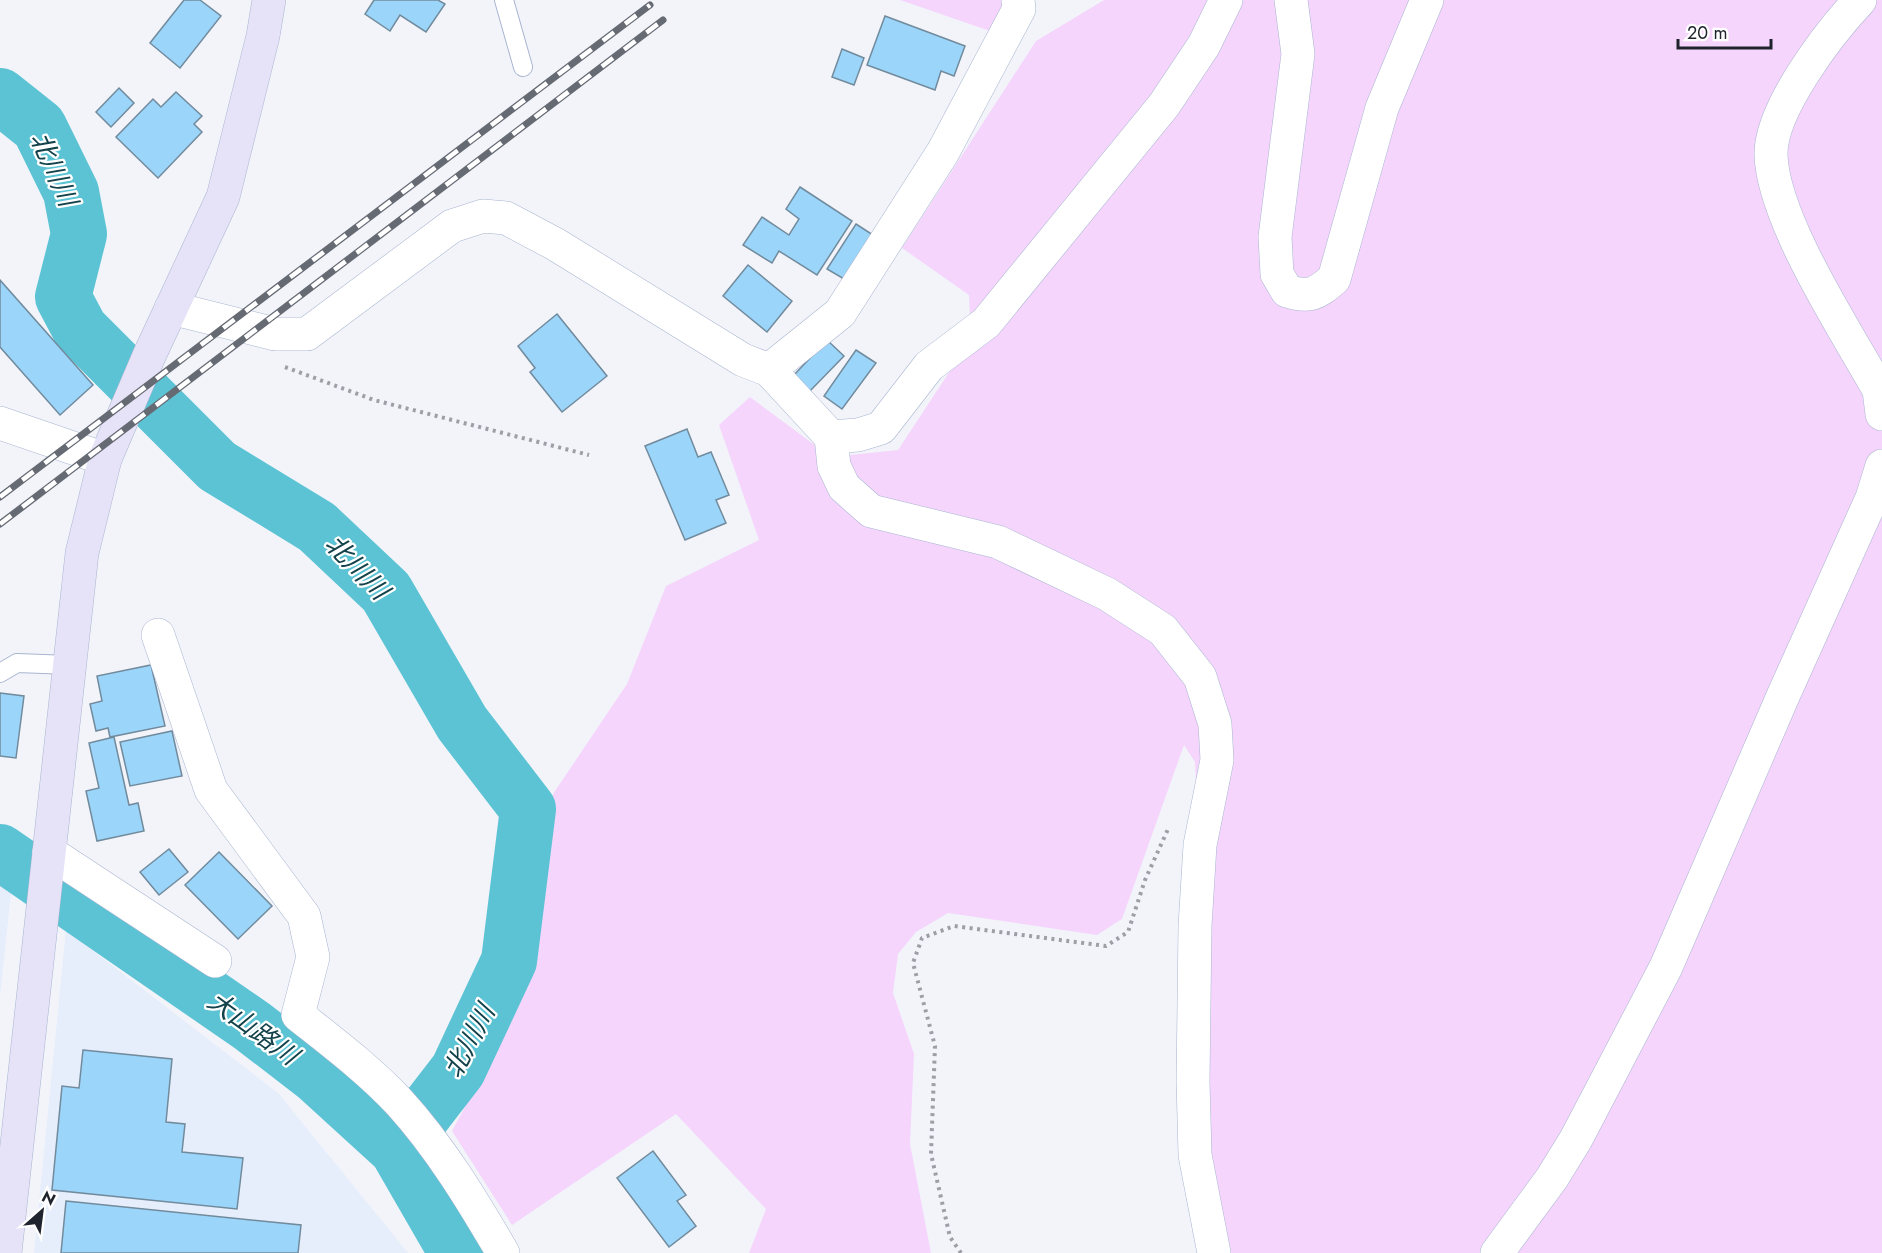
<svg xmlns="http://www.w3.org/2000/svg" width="1882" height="1253" font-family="Jost,'Noto Sans JP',sans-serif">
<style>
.built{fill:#e6edfb}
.green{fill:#f5d5fc}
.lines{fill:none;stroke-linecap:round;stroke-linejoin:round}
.river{stroke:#5cc3d4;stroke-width:56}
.building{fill:#9cd5fa;stroke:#718b9d;stroke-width:1.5}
.lane-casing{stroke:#a8b5d0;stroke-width:20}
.street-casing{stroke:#a8b5d0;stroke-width:34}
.secondary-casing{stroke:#a8b5d0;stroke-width:34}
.path{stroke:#9c9fa7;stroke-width:4;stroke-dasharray:3 4.5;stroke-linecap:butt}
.lane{stroke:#fff;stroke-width:18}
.street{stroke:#fff;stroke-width:33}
.secondary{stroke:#e6e2f7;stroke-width:33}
.rail-casing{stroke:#666a73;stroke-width:7}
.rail{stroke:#fff;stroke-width:4.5;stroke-dasharray:14;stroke-linecap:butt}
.labels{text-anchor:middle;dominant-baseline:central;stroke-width:4.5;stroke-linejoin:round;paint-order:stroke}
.water-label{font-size:26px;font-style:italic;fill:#13424a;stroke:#fff}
</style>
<rect width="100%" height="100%" fill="#f2f4fa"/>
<g class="built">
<path d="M0,883L11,893L0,996Z"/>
<path d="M66,930L278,1093L408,1253H34Z"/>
</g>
<g class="green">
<path d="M900,0H1009L993,32Z"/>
<path d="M1104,0H1882V1253H1217L1196,1114L1205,953L1195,762L1184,745L1122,919L1097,935L948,913L916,932L898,954L893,993L914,1054L910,1144L931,1253H749L766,1209L676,1114L512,1225L452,1131L498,1045L553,794L627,684L666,586L759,540L719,425L750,397L831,457L898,450L971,339L969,295L902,248L1036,41Z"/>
</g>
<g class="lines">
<g class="river">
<path d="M0,96L39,127L71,192L79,234L63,297L80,329L217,466L317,527L386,592L462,723L528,809L509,961L458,1070L397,1149"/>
<path d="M0,852L252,1026L317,1076L397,1149L457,1253"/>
</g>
</g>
<g class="building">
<path d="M184,0H200L221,16L180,68L150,43Z"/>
<path d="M374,0H438L445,4L426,32L400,15L390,31L365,14Z"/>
<path d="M885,16L965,46L954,76L941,71L935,90L867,65Z"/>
<path d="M842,49L864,58L854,85L832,77Z"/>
<path d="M119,88L134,103L111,127L96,112Z"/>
<path d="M176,92L202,116L194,124L202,132L158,178L116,137L153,99L161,107Z"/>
<path d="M800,187L852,221L817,275L779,251L772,263L743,245L762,217L789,235L799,219L786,209Z"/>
<path d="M856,224L873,235L844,279L827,269Z"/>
<path d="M748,265L792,301L767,332L723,296Z"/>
<path d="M0,280L93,385L60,415L0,347Z"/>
<path d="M557,314L607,376L562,412L530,372L535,368L518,346Z"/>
<path d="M827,340L844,356L810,391L794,375Z"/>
<path d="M856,350L876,363L842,409L824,396Z"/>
<path d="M687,429L698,457L711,452L729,495L716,500L726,523L685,540L645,446Z"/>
<path d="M151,665L165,726L110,737L108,728L96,731L90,704L102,701L97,676Z"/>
<path d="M0,693L24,696L16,758L0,756Z"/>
<path d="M172,731L182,776L130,786L120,742Z"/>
<path d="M114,737L129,805L138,803L144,831L97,841L86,791L99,788L89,743Z"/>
<path d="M169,849L188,872L159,895L140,872Z"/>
<path d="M219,852L272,906L238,939L185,885Z"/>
<path d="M83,1050L172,1059L166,1122L185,1124L182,1152L243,1158L237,1209L52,1190L62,1086L79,1088Z"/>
<path d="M653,1151L686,1195L677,1201L696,1226L669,1247L617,1178Z"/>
<path d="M66,1201L301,1225L298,1253H61Z"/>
</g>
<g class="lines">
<g class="lane-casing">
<g id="lane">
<path d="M504,0L523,67"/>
<path d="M0,673L17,663L70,665"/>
</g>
</g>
<g class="street-casing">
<g id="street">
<path d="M1291,0L1298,54L1275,237L1277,274L1287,291C1310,298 1316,294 1334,279L1382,108L1427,0"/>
<path d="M1860,0C1830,32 1770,109 1771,155C1773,220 1846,331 1879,390L1882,414"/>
<path d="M171,308L275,334H307L452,226L483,216L506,218L555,244L743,360L769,370L831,437L834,466L844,487L871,511L998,542L1107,594L1163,630L1200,677L1215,724L1217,760L1200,845L1195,926L1193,1081L1195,1155L1214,1253"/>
<path d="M769,370L840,313L943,152L1019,9L1018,0"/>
<path d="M0,423L105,459"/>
<path d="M831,437L858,435L881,428L929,366L986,323L1164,105L1204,45L1226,0"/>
<path d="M158,635L211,790L304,916L313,957L298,1015C332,1042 368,1069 399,1102C440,1147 472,1200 503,1253"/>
<path d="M49,852L215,961"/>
<path d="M1497,1253L1552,1178L1576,1139L1666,967L1783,696L1872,498L1882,466"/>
</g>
</g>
<g class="secondary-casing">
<path id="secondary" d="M5,1253L82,553L105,459L149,356L223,197L263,36L269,0"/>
</g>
<g class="path">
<path d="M285,367L374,400L589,455"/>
<path d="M961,1253L950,1237L931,1154L935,1046L913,963L922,938L954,926L1106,946L1128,932L1145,880L1169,827"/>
</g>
<use href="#lane" class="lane"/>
<use href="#street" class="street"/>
<use href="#secondary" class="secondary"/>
<g class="rail-casing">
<g id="rail">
<path d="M0,497L650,5"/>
<path d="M0,524L663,20"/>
</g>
</g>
<use href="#rail" class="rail"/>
</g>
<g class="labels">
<g class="water-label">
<text transform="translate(54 169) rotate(66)">北川川</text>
<text transform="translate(357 567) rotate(46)">北川川</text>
<text transform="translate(253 1028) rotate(36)">大山路川</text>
<text transform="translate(469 1041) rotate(-62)">北川川</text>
</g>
</g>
<g transform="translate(42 1211) rotate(28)" stroke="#ffffff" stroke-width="4.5" paint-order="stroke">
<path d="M0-4.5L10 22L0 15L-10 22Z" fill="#1e232d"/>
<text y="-9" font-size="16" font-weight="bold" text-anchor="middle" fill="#1e232d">N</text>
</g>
<path d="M1678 39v9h93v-9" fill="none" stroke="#1e232d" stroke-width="3"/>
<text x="1687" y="39" font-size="18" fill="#1e232d" stroke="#ffffff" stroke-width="4.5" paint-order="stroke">20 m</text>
</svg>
